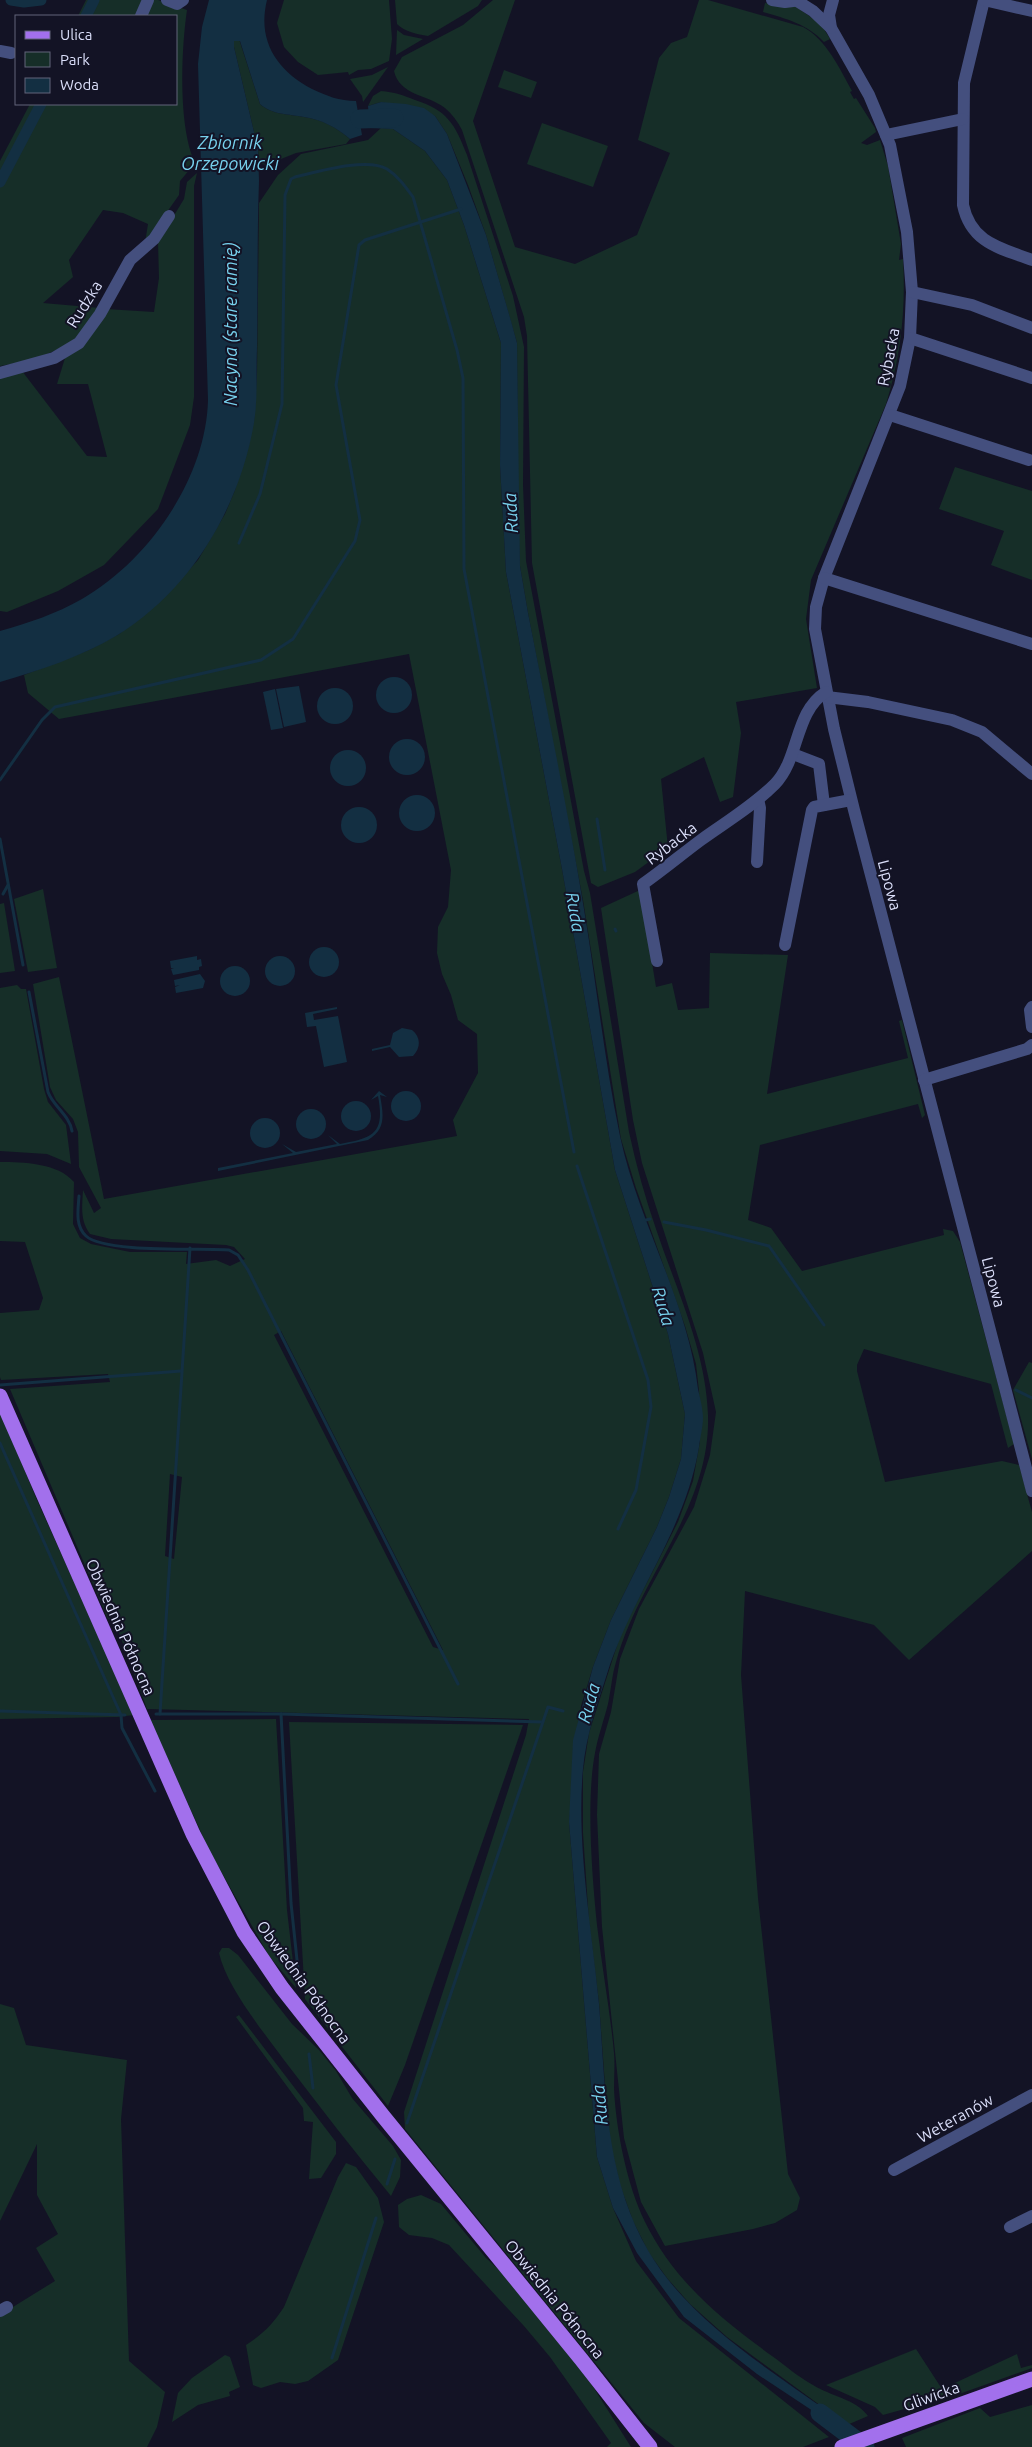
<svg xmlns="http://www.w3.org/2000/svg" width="1032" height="2447" font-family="Ubuntu,sans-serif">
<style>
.green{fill:#162e28;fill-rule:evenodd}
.water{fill:#132f42}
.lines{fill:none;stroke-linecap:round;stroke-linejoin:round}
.stream{stroke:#132f42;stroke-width:3}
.canal{stroke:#132f42;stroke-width:11}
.river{stroke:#132f42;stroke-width:19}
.minor{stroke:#444f7e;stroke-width:12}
.major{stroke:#a270ec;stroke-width:15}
.labels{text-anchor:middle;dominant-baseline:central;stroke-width:4;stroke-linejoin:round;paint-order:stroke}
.street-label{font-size:16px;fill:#dbdffa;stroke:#131325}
.water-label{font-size:18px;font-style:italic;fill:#77d1ed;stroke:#131325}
</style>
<rect width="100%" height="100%" fill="#131325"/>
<g class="green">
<path d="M86,0H145L137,16H78Z"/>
<path d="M151,0H158L187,10C181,51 178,127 195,163L180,181L179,195L145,243L148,224L123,213L103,210L69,260L73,277L43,303L100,308C95,315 92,323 87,328C66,352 29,361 0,366V161L30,104H176V16H144Z"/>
<path d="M284,0H389L392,39L389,61L371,69L358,70L349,75L348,72L318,75L298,62L284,47L277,23Z"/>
<path d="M395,0H482L478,6L428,36C417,34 405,32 397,24Z"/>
<path d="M493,0H515L473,121L515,247L575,264L637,235L670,153L638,140L659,58L671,43L687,37L699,0H708L803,27C826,39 840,69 852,91L850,92L854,99L856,98L875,128L876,132L861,143L867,145L880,140L888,166L901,244L899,260L903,259C906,309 901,356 886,404L811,580L806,619L817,688L736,702L741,733L733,797L720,802L704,757L661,779L668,848L635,872L598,887L591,883L532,563L527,336L524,317L462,130C458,122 452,114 445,108C427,94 400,96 394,71L402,57L463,25Z"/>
<path d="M765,3L796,7L821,24L830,39L824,42C807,24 787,19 763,12Z"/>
<path d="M397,30L404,35L423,39L396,55Z"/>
<path d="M239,39L260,104C272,115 289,114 304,117C323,120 336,127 350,139L346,144L296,153L266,165L259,163L258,149L234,47V41Z"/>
<path d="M388,67L363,102L362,96L350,79L372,75Z"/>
<path d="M504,70L537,82L531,98L498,87Z"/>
<path d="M381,91C394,92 403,95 415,100C447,110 455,124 467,155L513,296L524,347L523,485L526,561L584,871L590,893L629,1132C636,1165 645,1197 656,1229C676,1289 706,1350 708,1415C711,1508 639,1577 616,1662C612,1675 611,1690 608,1704C604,1720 598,1736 595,1753C586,1800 592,1876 597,1925C602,1968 610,2010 614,2053C615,2065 614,2077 614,2089C616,2130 627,2185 645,2222C674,2281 720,2318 772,2356C785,2365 798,2377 813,2385C830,2396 856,2399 868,2416L847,2425L727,2337L690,2304L667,2278L649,2253L633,2221L620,2185L609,2139L599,2003L589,1922L583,1833V1772L589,1733L621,1633L678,1522L693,1481L700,1441L699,1391L696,1364L685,1326L636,1188L621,1139L583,900L528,613L520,566L518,520L517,343L486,235L468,185L447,134L435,116L381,102L368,106L373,96Z"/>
<path d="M542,123L608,146L593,187L527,164Z"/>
<path d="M381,128L393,129L425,151L447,180L464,225L501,343L500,465L506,572L562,869L615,1170L668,1334L685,1414L681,1459L669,1497L657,1527L611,1620L593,1667L581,1706L569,1822L597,2157L613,2208L636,2261L679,2318L829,2437L803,2447H675L644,2423L405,2129L404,2112L526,1735L529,1719L147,1709L118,1630L107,1617L10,1389L110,1382L108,1374L1,1380L0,1377V1313L39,1310L43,1298L25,1242L0,1241V1162C23,1162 58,1163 74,1182L73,1224L80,1238L91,1244L130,1252H187L186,1264L216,1260L230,1266L245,1259L234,1247L226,1245L111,1239L90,1234C80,1221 82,1206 83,1190L94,1213L101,1208L79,1167L78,1132L73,1119L56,1100L50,1087L33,984L59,977L104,1199L457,1136L453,1120L478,1073L477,1034L458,1020L451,995L442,974L437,953L438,927L448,907L451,870L409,654L59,719L28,693L24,675L89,650L119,634L157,604L198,560L225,514L235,490L254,421L257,374L259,203L278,175L301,154L368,140ZM281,1331L443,1650L433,1647L274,1335ZM170,1474L182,1477L174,1559L165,1556Z"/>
<path d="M197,173L194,186V397L190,425L158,509L104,565L58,591L7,612L0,611V377L22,371L87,456L107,457L88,384H57L65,358L106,309L154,312L159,278L158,242L184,199L187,182Z"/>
<path d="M955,467L1032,491V580L991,565L1004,531L939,509Z"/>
<path d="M43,889L57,968L28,972L14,899Z"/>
<path d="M640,890L656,987L672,983L678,1010L709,1008L710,953L788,955L767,1094L908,1058L899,1021L902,1020L925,1115L922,1118L918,1104L760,1145L748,1220L771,1228L802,1271L944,1235L943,1229L953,1231L960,1242L1014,1444L1008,1448L991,1384L864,1349L857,1365V1371L885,1482L1002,1461L1019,1465L1032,1512V1551L909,1660L874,1625L745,1591L741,1675L758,1898L788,2174L800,2198L797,2210L775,2223L753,2229L665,2246L641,2202L624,2138L602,1927L597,1815L599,1754L611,1712L620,1659L639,1609L694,1507L710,1455L716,1412L703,1353L642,1163L633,1120L601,908Z"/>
<path d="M4,903L15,971L0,973V904Z"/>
<path d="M17,985L21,989H26L44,1089L48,1102L66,1125L71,1164L47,1154L0,1151V988Z"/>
<path d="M1029,1362L1032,1363V1459L1013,1390Z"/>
<path d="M0,1411L36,1498L134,1715L117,1717L0,1719Z"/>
<path d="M276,1719L287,1910L296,1988L269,1956L210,1852L150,1720Z"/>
<path d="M289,1722L523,1725L405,2065L388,2106L305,1999Z"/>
<path d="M222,1948H229L238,1955L292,2024L319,2050L336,2071L352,2098L393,2146L401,2160L400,2177L391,2196C354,2151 319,2106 284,2060C263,2031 227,1988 219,1953Z"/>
<path d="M0,2004L14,2008L26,2045L127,2060L121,2119L129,2361L165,2392L157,2427L147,2447H0V2315L55,2281L36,2248L58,2234L37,2195V2144L0,2221Z"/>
<path d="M239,2015L336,2142V2154L321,2178L309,2179L313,2122L304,2121L303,2108L236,2017Z"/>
<path d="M346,2163L356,2167L378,2198L384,2222L338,2360L308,2381L295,2384L280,2382L261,2388L253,2385L246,2345C263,2334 273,2324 284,2307L338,2177Z"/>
<path d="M421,2195L441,2204L486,2258L511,2281L585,2374L631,2447H607L611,2443L550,2357L524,2326L449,2245L432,2238L409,2235L399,2227L398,2205L407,2199Z"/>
<path d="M916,2349L942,2389L1017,2354L1021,2368L1032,2365V2368L962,2393L883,2415L875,2407L826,2385Z"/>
<path d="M225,2355L230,2357L240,2387L229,2392L230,2396L198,2405L172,2422L178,2393L192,2378Z"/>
<path d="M1032,2405V2447H906L902,2438L980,2408L990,2417Z"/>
</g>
<g class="water">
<path d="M209,0H267C257,40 276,70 312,89C327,96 339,101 356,101L362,135L350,139C336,127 322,120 304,117C289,114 272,115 260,104L240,41H234V47L258,149L259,181C257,236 258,292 257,347C256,372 258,398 254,423C239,509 191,590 116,636C81,657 40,670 0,682V631C28,623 56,614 82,599C148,561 206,479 208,400L198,64L202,27Z"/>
<path d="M381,102L406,104L424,108L435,116L447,134L486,235L511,321L517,343L520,566L528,613C547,710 567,806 583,903C596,980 604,1059 620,1136C638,1222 688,1301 698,1389C700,1398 703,1409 703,1418C703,1427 700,1438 699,1447C685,1531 632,1595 607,1674C597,1705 586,1736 583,1769C576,1844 592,1929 599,2004C606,2090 604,2175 649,2252C692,2325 780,2376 847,2425L832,2432L827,2423L816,2413L757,2374L684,2317L637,2253L613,2208L597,2157L569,1822L573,1740L593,1667L611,1620L657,1527L669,1497L681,1459L685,1414L668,1334L615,1170L562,869L506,572L500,465L501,343L464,225L447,180L425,151L393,129L370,128L368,106Z"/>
<circle cx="394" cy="695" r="18"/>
<path d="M299,686L306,722L284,727L276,689Z"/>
<circle cx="335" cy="706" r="18"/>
<path d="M275,689L283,728L271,730L263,692Z"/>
<circle cx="407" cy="757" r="18"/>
<circle cx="348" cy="768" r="18"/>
<circle cx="417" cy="813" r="18"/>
<circle cx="359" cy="825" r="18"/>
<circle cx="324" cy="962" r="15"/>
<path d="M197,956V960L201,959L202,966L199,967V970L173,975L171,969L174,968H171L170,961Z"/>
<circle cx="280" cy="971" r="15"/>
<circle cx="235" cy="981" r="15"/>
<path d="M200,974L205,981L203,988L176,993L175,987L180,985L175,986L174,980Z"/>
<path d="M337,1007V1009L313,1014L314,1020L338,1016L347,1062L324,1067L316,1026L307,1027L305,1013Z"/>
<path d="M402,1028L412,1030C421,1037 421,1048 413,1056L399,1057L390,1047L372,1051V1049L390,1045L393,1033Z"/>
<path d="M379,1091L387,1097L380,1095C383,1113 387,1129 368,1140L218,1171V1168L293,1153L282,1144L296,1152L337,1144L328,1135L340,1144C374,1138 385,1133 378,1096L371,1100Z"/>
<circle cx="406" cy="1106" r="15"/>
<circle cx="356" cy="1116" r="15"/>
<circle cx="311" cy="1124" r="15"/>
<circle cx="265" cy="1133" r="15"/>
</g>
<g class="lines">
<g class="stream">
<path d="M239,543L260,494L282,404L285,195L291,179L295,177C317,172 367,157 387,169C398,176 405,186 413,197L457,350L463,378L464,569L574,1152"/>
<path d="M0,780L42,720L55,707L261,660L293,639L355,541L360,520L336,385L359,245L365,240L461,209"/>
<path d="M597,819L605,870"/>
<path d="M0,839L23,965"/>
<path d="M3,894L8,885"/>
<path d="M615,929L616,931"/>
<path d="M29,992L48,1092C53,1106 70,1116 72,1131"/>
<path d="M577,1166L648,1380L651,1407L636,1490L618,1529"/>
<path d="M79,1196C78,1210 75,1226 86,1236C104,1253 201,1248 229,1250L238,1255L248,1270L458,1684"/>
<path d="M646,1220L650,1219"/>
<path d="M664,1222L706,1230L769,1246L824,1325"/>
<path d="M0,1385L181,1371"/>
<path d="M1016,1390L1032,1398"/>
<path d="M0,1443L121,1715L122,1728L155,1791"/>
<path d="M0,1711L125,1715"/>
<path d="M156,1714H160L161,1698L190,1248"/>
<path d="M160,1714H281L542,1722"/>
<path d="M281,1714L291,1903L299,1979"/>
<path d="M309,2054L313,2088"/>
<path d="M407,2123L548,1707L563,1711"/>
<path d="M387,2184L395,2159"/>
<path d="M332,2358L376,2218"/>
</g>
<g class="canal">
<path d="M11,0L24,2L41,0"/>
<path d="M86,16L94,0"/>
<path d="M0,182L41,104"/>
</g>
<g class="river">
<path d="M360,119L394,118"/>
<path d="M820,2413L865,2447"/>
</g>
<g class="minor">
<path d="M167,0L177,4L183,0"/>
<path d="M772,0L785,2L801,0"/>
<path d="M833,0L829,15L831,28L869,95L890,145L907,232L912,292L910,338L900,386L824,578L816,607L815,629L834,729L854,810L1032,1491"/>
<path d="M984,0L964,83L963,205C971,243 1000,248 1032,260"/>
<path d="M984,0L1032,11"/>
<path d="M797,1L813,11L831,28"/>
<path d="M141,16L148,0"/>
<path d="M0,51L11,53"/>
<path d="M886,135L963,119"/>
<path d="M912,292L972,305L1032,328"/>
<path d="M910,338L1032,378"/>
<path d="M0,373L54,358L79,343L100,314L130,260L154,239L169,216"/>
<path d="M890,415L1029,460"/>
<path d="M824,578L1032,644"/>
<path d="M827,697L868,702L952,720L982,732L1032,774"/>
<path d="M793,754L819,764L824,805"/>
<path d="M757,862L760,808L758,799"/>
<path d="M785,945L812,810L814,807L851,800"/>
<path d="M657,961L643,884C663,870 682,854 701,840C726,822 753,806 775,784C800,758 794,712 826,692"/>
<path d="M1032,1007L1030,1010L1032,1027"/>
<path d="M924,1080L1027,1049L1032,1045"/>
<path d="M894,2170L1032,2095"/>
<path d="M1010,2227L1032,2216"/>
<path d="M0,2311L7,2307"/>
</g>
<g class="major">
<path d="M0,1396L193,1834L244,1932L282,1988L383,2116L581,2359L650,2447"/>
<path d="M842,2447L1032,2379"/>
</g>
</g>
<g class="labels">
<g class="street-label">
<text transform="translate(84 304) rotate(-58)">Rudzka</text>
<text transform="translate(888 357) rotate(-79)">Rybacka</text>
<text transform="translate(671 843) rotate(-37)">Rybacka</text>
<text transform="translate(890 885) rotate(75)">Lipowa</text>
<text transform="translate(994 1282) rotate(75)">Lipowa</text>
<text transform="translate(121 1627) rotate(66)">Obwiednia Północna</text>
<text transform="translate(304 1982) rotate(54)">Obwiednia Północna</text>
<text transform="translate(955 2118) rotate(-29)">Weteranów</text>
<text transform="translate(555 2299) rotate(51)">Obwiednia Północna</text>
<text transform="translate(931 2396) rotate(-20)">Gliwicka</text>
</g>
<g class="water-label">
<text x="230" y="142">Zbiornik<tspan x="230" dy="21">Orzepowicki</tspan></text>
<text transform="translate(230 324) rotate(-90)">Nacyna (stare ramię)</text>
<text transform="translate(510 513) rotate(-93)">Ruda</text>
<text transform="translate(576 912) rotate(80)">Ruda</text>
<text transform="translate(664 1306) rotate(73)">Ruda</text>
<text transform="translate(588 1703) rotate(-74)">Ruda</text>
<text transform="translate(599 2105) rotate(-95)">Ruda</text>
</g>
</g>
<rect x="15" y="15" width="162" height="90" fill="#131325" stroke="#63657a"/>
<rect x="25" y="31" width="25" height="8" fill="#a270ec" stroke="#63657a"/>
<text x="60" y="40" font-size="15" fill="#dbdffa">Ulica</text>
<rect x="25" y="52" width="25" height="15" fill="#162e28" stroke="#63657a"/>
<text x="60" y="65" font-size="15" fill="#dbdffa">Park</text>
<rect x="25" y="78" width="25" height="15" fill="#132f42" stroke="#63657a"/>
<text x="60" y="90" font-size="15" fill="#dbdffa">Woda</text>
</svg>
